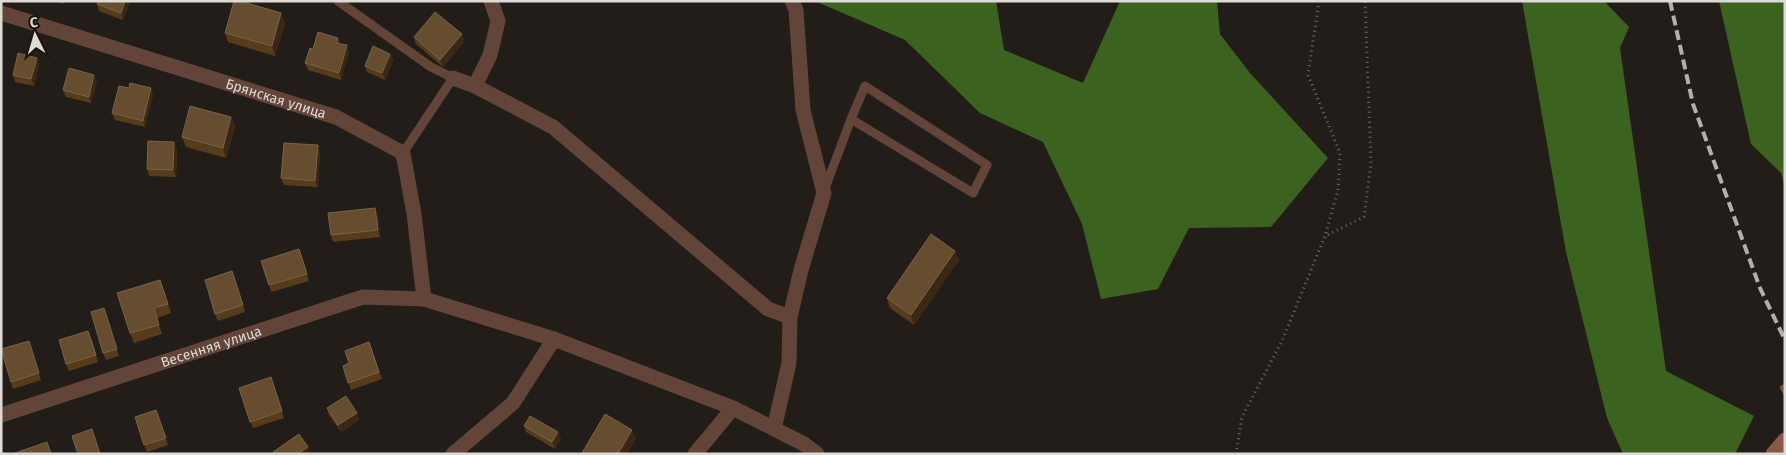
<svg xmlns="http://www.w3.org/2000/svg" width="1786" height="455" font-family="'Fira Sans',sans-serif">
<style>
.forest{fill:#3b621f}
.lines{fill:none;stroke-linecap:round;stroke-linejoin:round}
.path{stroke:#6f6a66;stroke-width:3;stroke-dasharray:1 4;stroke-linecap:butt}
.lane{stroke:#634438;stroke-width:9}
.street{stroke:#634438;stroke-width:15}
.secondary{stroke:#8a5946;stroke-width:15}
.rail{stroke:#b3afaa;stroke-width:4;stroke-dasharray:10 5;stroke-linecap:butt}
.wall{fill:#573c1c}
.shaded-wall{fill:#3c2812}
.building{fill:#664d30;stroke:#78634a}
.labels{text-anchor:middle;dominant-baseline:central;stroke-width:4.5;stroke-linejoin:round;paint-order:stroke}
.street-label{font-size:14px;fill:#dedad6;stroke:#19140f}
</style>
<rect width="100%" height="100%" fill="#221d18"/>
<g class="forest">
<path d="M815,1H996L1004,50L1083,83L1120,1H1217L1220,34L1250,73L1328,158L1271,227L1189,228L1158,289L1101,299L1082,224L1043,142L980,113L905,40Z"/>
<path d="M1522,1H1604L1629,27L1620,48L1666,371L1754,416L1735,454H1623L1607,418L1566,252Z"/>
<path d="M1719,1H1785V187L1781,173L1751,144Z"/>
</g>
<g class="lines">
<g class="path">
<path d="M1319,1L1308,75L1340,153L1338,190L1325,236"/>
<path d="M1236,454L1242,417L1282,341L1325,236L1364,217L1371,163L1365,1"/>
</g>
<g class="lane">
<path d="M338,1L431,67L453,78L403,153"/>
<path d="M824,191L851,119L865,86L987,165L973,193L851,119"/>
</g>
<g class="street">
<path id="s1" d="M1,13L336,117L403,153L414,214L424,299"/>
<path d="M453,78L475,86L553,127L768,309L790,317L789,363L774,429"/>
<path d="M475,86L490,55L498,21L491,1"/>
<path d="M790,317L801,270L824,193L803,110L796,10L792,1"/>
<path id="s2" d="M1,415L363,297L424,299L554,339L733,408L804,444L817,454"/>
<path d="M453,454L513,403L554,339"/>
<path d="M695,454L733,408"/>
</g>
<path class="secondary" d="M1773,454L1785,440"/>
<path class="rail" d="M1670,1L1693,104L1760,288L1785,340"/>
</g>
<g class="wall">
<path d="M55,1H65L63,4Z"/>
<path d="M98,1H130L123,20L99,11L97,4Z"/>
<path d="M285,23L275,56L228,42L225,33Z"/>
<path d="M414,37L465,41L443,67L416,44Z"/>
<path d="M338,38L340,44L349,52L341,80L308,70L305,63L313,49Z"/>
<path d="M390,54L393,61L385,80L367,72L365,66Z"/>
<path d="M37,58L39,65L34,86L15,82L13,75Z"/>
<path d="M97,81L91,103L66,97L63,90Z"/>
<path d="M129,88L153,95L145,127L115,120L112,113Z"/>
<path d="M231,117L235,127L226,158L186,147L182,137Z"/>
<path d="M318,145L320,152L318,187L284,185L281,178Z"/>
<path d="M177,148L176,177L149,176L147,169Z"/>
<path d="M375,208L378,215L380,237L333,242L331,235Z"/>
<path d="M955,251L959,260L914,325L890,308L887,298Z"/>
<path d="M302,256L309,281L271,292L269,285Z"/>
<path d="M232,271L245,312L218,321L215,314Z"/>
<path d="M164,290L171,313L157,318L162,334L134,343L130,333Z"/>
<path d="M107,315L119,356L106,360L103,353Z"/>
<path d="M91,337L98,362L69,371L66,364Z"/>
<path d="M369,342L382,379L351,390L343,366L349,363Z"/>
<path d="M31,348L41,380L13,389L11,382Z"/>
<path d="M271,377L284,418L253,428L239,388Z"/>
<path d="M327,408L357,413L359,420L341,432L329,415Z"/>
<path d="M156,410L168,445L147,452L135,417Z"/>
<path d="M524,426L561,439L555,449L526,432Z"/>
</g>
<g class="shaded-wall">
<path d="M125,1H130L123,20L121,13Z"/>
<path d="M281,13L285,23L275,56L272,46Z"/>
<path d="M462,34L465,41L443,67L440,60Z"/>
<path d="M347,45L349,52L341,80L339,73Z"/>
<path d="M390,54L393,61L385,80L382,73Z"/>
<path d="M37,58L39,65L34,86L31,79Z"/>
<path d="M94,75L97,81L91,103L89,97Z"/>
<path d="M151,88L153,95L145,127L143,121Z"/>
<path d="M231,117L235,127L226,158L223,148Z"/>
<path d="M174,142L177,148L176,177L173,170Z"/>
<path d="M318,145L320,152L318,187L315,181Z"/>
<path d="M375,208L378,215L380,237L378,230Z"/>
<path d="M955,251L959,260L914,325L911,315Z"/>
<path d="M357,413L359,420L341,432L338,425Z"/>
<path d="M632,430L636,439L627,454H618Z"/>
<path d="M558,432L561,439L555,449L552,442Z"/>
<path d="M308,447L310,454H298Z"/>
</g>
<g class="building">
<path d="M98,1H125L121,13L97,4Z"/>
<path d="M234,1H240L281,13L272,46L225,33Z"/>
<path d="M435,12L462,34L440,60L414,37Z"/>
<path d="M318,32L338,38L336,43L347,45L339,73L305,63L310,48L313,49Z"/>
<path d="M373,46L390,54L382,73L365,66Z"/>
<path d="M18,53L37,58L31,79L13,75Z"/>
<path d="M69,68L94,75L89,97L63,90Z"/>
<path d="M130,83L151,88L143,121L112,113L119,86L129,88Z"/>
<path d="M190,106L231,117L223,148L182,137Z"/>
<path d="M148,141L174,142L173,170L147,169Z"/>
<path d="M284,143L318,145L315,181L281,178Z"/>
<path d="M375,208L378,230L331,235L328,213Z"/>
<path d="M931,234L955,251L911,315L887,298Z"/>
<path d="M299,249L307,274L269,285L261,261Z"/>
<path d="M232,271L243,305L215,314L205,280Z"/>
<path d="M160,280L168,304L154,308L159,325L130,333L117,293Z"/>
<path d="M104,308L117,349L103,353L91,312Z"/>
<path d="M88,331L96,355L66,364L59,340Z"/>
<path d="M29,341L39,373L11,382L1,349Z"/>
<path d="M369,342L379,372L348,383L343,366L349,363L345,351Z"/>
<path d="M271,377L282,411L250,422L239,388Z"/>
<path d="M1785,384V396L1780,387Z"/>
<path d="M346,396L357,413L338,425L327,408Z"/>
<path d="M156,410L166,438L144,445L135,417Z"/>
<path d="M605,414L632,430L618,454H584L582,453Z"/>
<path d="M530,416L558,432L552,442L524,426Z"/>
<path d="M92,429L100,454H78L72,436Z"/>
<path d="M299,434L308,447L298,454H274L273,452Z"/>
<path d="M47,442L51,454H12Z"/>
</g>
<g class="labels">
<g class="street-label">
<text stroke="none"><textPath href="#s1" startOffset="288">Брянская улица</textPath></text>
<text stroke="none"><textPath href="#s2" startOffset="221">Весенняя улица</textPath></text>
</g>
</g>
<rect width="1786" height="455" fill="none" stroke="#dedad6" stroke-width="5"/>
<g transform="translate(35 35) rotate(355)" stroke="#19140f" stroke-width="4" paint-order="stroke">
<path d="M0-4L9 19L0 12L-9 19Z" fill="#dedad6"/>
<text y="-8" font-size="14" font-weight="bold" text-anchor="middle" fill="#dedad6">С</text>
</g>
</svg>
